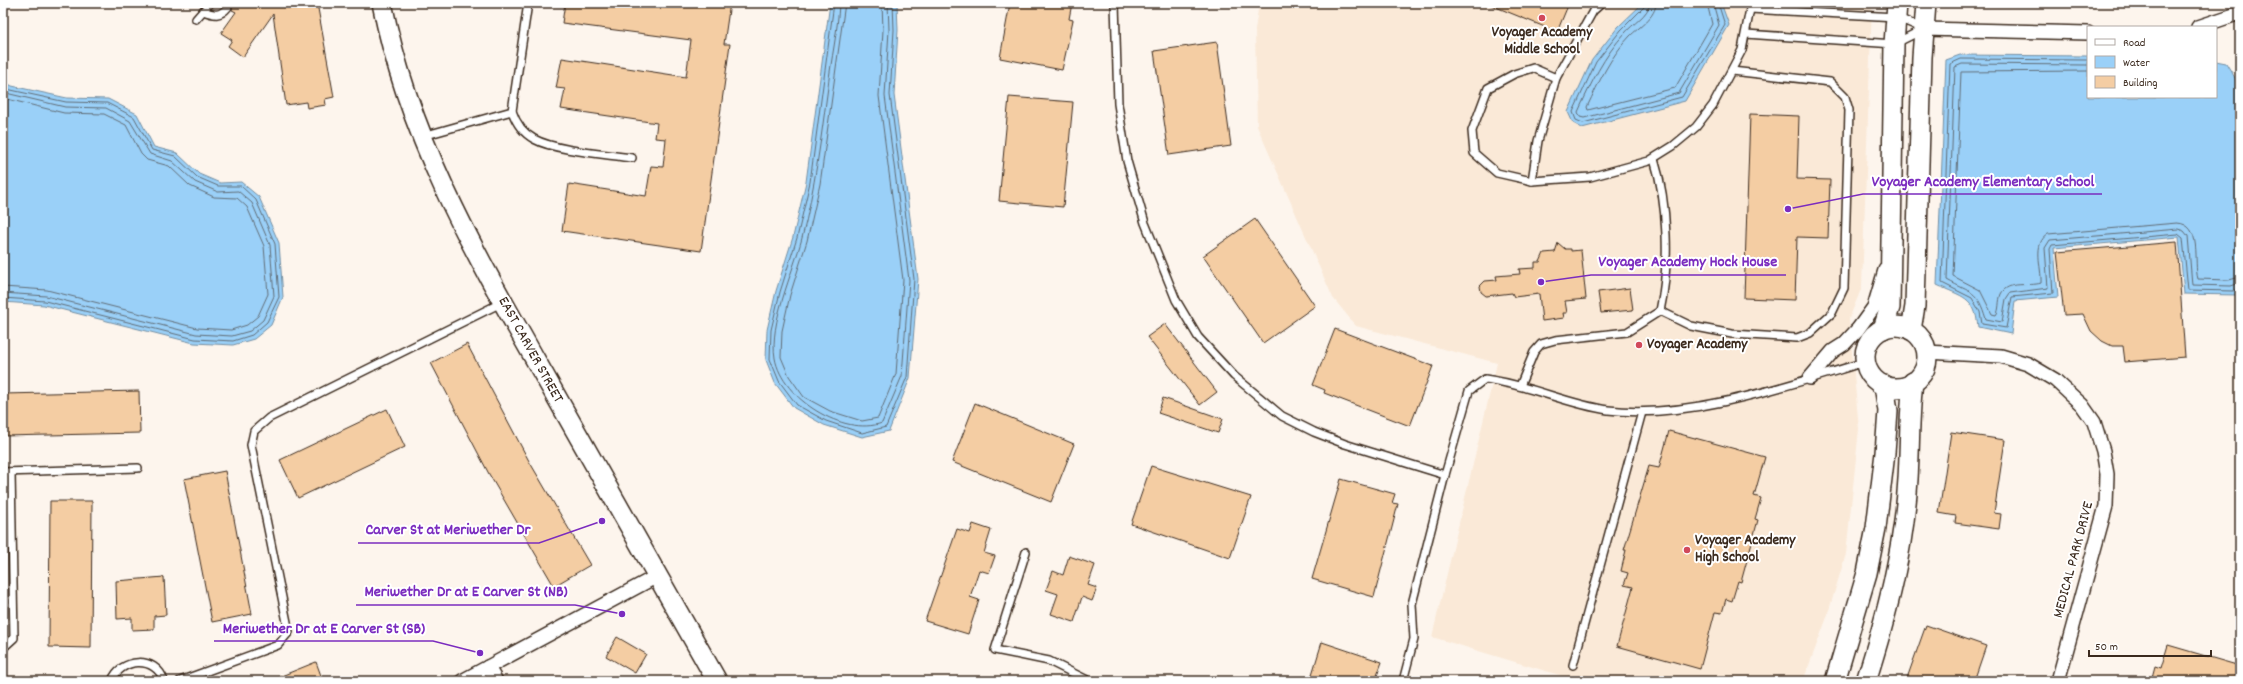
<svg xmlns="http://www.w3.org/2000/svg" width="2243" height="684" font-family="Dekko,sans-serif">
<style>
.built{fill:#fae9d7}
.water{fill:#9ad0f8;stroke:#748ea1}
.lines{fill:none;stroke-linecap:round;stroke-linejoin:round}
.shore{stroke:#616c75;stroke-width:1}
.building{fill:#f4cda3;stroke:#3b2a1e}
.lane-casing{stroke:#3b2a1e;stroke-width:10}
.street-casing{stroke:#3b2a1e;stroke-width:16}
.secondary-casing{stroke:#3b2a1e;stroke-width:22}
.lane{stroke:#fff;stroke-width:7}
.street{stroke:#fff;stroke-width:13}
.secondary{stroke:#fff;stroke-width:19}
.poi-dot{fill:#d1495b;stroke:#fff;stroke-width:1.5}
.labels{text-anchor:middle;dominant-baseline:central;stroke-width:4;stroke-linejoin:round;paint-order:stroke}
.poi-label{font-size:15px;font-weight:bold;fill:#3b2a1e;stroke:#fff;text-anchor:start}
.street-label{font-size:15px;fill:#3b2a1e;stroke:#fff}
.leader{fill:none;stroke:#7b2cbf;stroke-width:1.5}
.callout-dot{fill:#7b2cbf;stroke:#fff;stroke-width:1.5}
.callout-label{font-size:16px;text-anchor:middle;font-weight:bold;fill:#7b2cbf;stroke:#fff;stroke-width:4;stroke-linejoin:round;paint-order:stroke}
</style>
<rect width="100%" height="100%" fill="#fdf5ed"/>
<filter id="ink" filterUnits="userSpaceOnUse"><feTurbulence type="fractalNoise" baseFrequency=".025" numOctaves="2"/><feDisplacementMap in="SourceGraphic" scale="8" xChannelSelector="R" yChannelSelector="G"/><feConvolveMatrix kernelMatrix="1 2 1 2 8 2 1 2 1" color-interpolation-filters="sRGB"/></filter>
<g filter="url(#ink)">
<path class="built" d="M1259,3H1872L1862,287L1849,319L1859,429L1846,554L1826,620L1803,681H1579L1432,637L1497,363L1356,326L1333,298L1257,126L1255,30Z"/>
<g class="water">
<path d="M830,3H897L898,30L894,95L918,279L910,378L889,431L862,437L824,425L794,408L775,383L766,360L767,330L776,291L793,237L806,182Z"/>
<path d="M1643,3H1721L1729,25L1685,101L1582,128L1573,123L1568,112L1592,60L1618,27Z"/>
<path d="M1960,55L2088,56V97H2216V61L2226,63L2240,86V290L2236,295L2184,294L2179,237L2054,248L2058,297L2015,301L2011,334L1978,327C1975,296 1962,297 1937,285L1946,60Z"/>
<path d="M3,81L12,86L67,98L108,99L137,114L154,147L177,153L199,174L220,183L241,182L259,197L279,243L283,297L271,325L254,339L233,345L194,343L44,305L3,302Z"/>
</g>
<g class="lines">
<g class="shore">
<path d="M834,3L810,182L797,238L780,292L771,330L770,359L779,381L797,405L826,421L862,433L886,427L907,377L914,279L890,95L894,30L893,3"/>
<path d="M839,3C838,31 831,59 828,87C821,138 815,188 802,238C793,273 769,323 775,358C782,399 844,437 882,423L902,376L909,280L885,96L889,30L888,3"/>
<path d="M845,3L820,184L807,241L790,295L782,331L781,357L789,376L804,397L830,411L862,421L878,418L896,374L903,280L879,96L883,30L882,3"/>
<path d="M1645,3L1644,7L1621,30L1596,62L1573,112L1576,120L1583,123L1682,97L1725,25L1718,3"/>
<path d="M1650,3C1649,15 1632,24 1625,33C1604,56 1591,83 1578,112L1580,117L1584,118L1679,93L1719,25L1713,3"/>
<path d="M1656,3C1656,17 1639,27 1630,36C1610,57 1599,82 1587,107L1588,110L1675,88L1712,24L1707,3"/>
<path d="M2088,60L1961,59L1950,64L1942,283L1972,298L1980,312L1982,324L2006,328L2012,297L2053,293L2050,249L2052,245L2178,234L2183,238L2188,290L2233,291L2240,288"/>
<path d="M2088,65L1962,64L1955,67L1947,280C1972,294 1977,289 1986,319L2002,322L2006,299L2010,293L2048,288L2045,248L2050,240L2178,229L2184,231L2188,236L2192,285L2231,286L2240,283"/>
<path d="M2088,71L1961,72L1953,276L1980,290L1992,314L1996,315C2000,310 1998,301 2001,294C2008,280 2029,287 2041,283C2042,267 2032,244 2048,234L2177,223C2203,224 2193,262 2198,279L2229,280L2240,277"/>
<path d="M3,85L11,90L66,102L107,103L134,117L152,150L175,156L197,177L218,186H241L256,200L275,244L279,297L267,322L252,335L233,341L195,339L45,301L3,298"/>
<path d="M3,91L10,94L65,107L106,108L130,121L150,154L172,161L195,182L218,192L238,191L252,203L270,245L274,296L263,320L250,331L232,336L196,334L46,296L3,293"/>
<path d="M3,98L64,113L104,114L126,125L141,154L147,160L169,166L190,186L214,197L237,198L247,207L264,246L268,294L258,316L247,325L231,330L197,328L47,290L3,287"/>
</g>
</g>
<g class="building">
<path d="M231,3H317L334,97L325,99L326,105L307,108L306,102L286,105L273,14L243,57L228,46L232,40L221,33L236,12L232,10Z"/>
<path d="M565,3H730L724,44H730L701,251L562,231L569,184L646,196L651,166L663,167L666,139L655,138L657,123L561,109L565,89L556,88L562,58L686,77L691,40L562,23Z"/>
<path d="M1010,3H1072L1069,19L1073,20L1062,70L1000,58Z"/>
<path d="M1486,3H1569L1557,32Z"/>
<path d="M1217,42L1231,146L1169,155L1154,51Z"/>
<path d="M1009,97L1073,102L1063,207L999,201Z"/>
<path d="M1750,114L1799,116L1797,179L1830,180L1828,238L1797,237L1795,300L1744,298Z"/>
<path d="M1255,219L1315,306L1263,343L1203,256Z"/>
<path d="M2177,242L2185,357L2125,362L2123,346H2112L2102,341L2091,331L2083,314L2064,315L2057,252Z"/>
<path d="M1558,243L1565,249H1571V251L1581,250L1586,299L1565,301L1567,313H1563L1564,318L1542,321L1539,294L1514,297L1512,293L1486,296L1481,292L1480,286L1485,281L1497,280L1496,276L1520,274L1519,269L1535,268V262H1540L1544,253L1555,252Z"/>
<path d="M1630,288L1633,310L1601,313L1598,292Z"/>
<path d="M1165,324L1217,392L1200,405L1147,337Z"/>
<path d="M1335,329L1433,366L1410,426L1324,393L1325,390L1313,385Z"/>
<path d="M467,344L529,461L590,565L554,586L489,474L431,363Z"/>
<path d="M139,391L140,433L3,436V394Z"/>
<path d="M1163,398L1223,419L1218,433L1158,413Z"/>
<path d="M975,403L1074,444L1051,502L952,462Z"/>
<path d="M387,409L405,447L298,498L280,460Z"/>
<path d="M1669,431L1765,457L1754,496L1761,498L1755,519L1758,520L1741,582L1738,581L1732,601L1726,599L1722,613L1715,612L1700,669L1617,646L1633,587L1624,585L1628,573L1621,571L1626,550H1624L1649,466L1659,468Z"/>
<path d="M1951,432L2005,440L1994,513L2001,514L1999,529L1955,523L1956,516L1939,513Z"/>
<path d="M1151,466L1251,497L1230,558L1131,524Z"/>
<path d="M225,471L252,614L212,622L184,479Z"/>
<path d="M1341,479L1395,494L1392,503L1398,504L1374,597L1312,579Z"/>
<path d="M50,501H92L91,648L49,647Z"/>
<path d="M973,524L991,530L984,553L995,556L989,573L979,570L970,597L979,600L968,634L925,621L957,529L970,533Z"/>
<path d="M1069,556L1095,565L1088,585L1097,588L1092,601L1082,597L1074,622L1051,614L1058,594L1046,590L1053,571L1063,575Z"/>
<path d="M164,577L166,615L154,616V629L132,630V618L117,619L116,581Z"/>
<path d="M1926,625L1986,646L1974,681H1906Z"/>
<path d="M617,637L646,654L635,673L606,656Z"/>
<path d="M1322,642L1382,662L1375,681H1310Z"/>
<path d="M2168,645L2240,666V681H2151L2155,666L2161,668Z"/>
<path d="M316,662L323,681H269Z"/>
</g>
<g class="lines">
<g class="lane-casing">
<g id="lane">
<path d="M1115,3L1118,104L1127,161L1145,223L1176,300L1198,337L1234,376L1282,416L1314,432L1345,444L1445,475"/>
<path d="M1750,9L1896,17L1924,29"/>
<path d="M203,11C214,15 220,17 228,7"/>
<path d="M196,19L210,3"/>
<path d="M1746,34L1894,44L1922,30"/>
<path d="M1556,78L1533,68L1514,74L1488,88L1472,131L1474,153L1497,173L1532,181L1590,177L1649,161L1673,146L1696,127L1713,105L1742,50L1750,9L1749,3"/>
<path d="M512,111C516,123 523,133 534,139C556,151 606,154 632,158"/>
<path d="M423,136L512,111L528,3"/>
<path d="M1654,159C1668,203 1670,266 1660,311L1691,326L1732,334L1797,338L1810,333L1832,313L1844,288L1849,110L1845,97L1830,82L1732,71"/>
<path d="M1532,181L1538,141L1556,78L1593,11L1602,3"/>
<path d="M1520,386L1534,352L1541,344L1555,340L1627,332L1660,311"/>
<path d="M3,472L138,468"/>
<path d="M1026,552L995,650L1049,661L1089,681"/>
<path d="M3,648L14,638L11,472"/>
<path d="M1573,665L1642,412"/>
<path d="M112,681C120,658 156,655 164,681"/>
<path d="M180,681L278,645L289,632L251,445L254,431L269,418L503,302"/>
<path d="M1403,681L1414,639L1412,604L1445,475L1469,391L1485,379C1527,384 1566,404 1608,410C1689,420 1789,385 1865,362"/>
</g>
</g>
<g class="street-casing">
<g id="street">
<path d="M2198,27L2240,13"/>
<path d="M1924,29L2088,33"/>
<path d="M1926,352L2001,356L2028,364L2055,380L2082,405L2094,422L2103,451L2107,474L2106,506L2058,681"/>
<path d="M1810,378L1833,351L1844,344L1858,329L1874,307L1885,270"/>
<path d="M488,667L496,681"/>
<path d="M462,681L659,575"/>
</g>
</g>
<g class="secondary-casing">
<g id="secondary">
<path d="M382,3C409,140 476,255 544,375C602,477 660,579 717,681"/>
<circle cx="1896" cy="357" r="31"/>
<path d="M1883,329L1890,307L1894,44L1897,3"/>
<path d="M1911,330L1915,306L1922,57L1926,3"/>
<path d="M1835,681L1867,573L1876,528L1885,453L1888,411L1884,385"/>
<path d="M1866,681C1887,615 1904,549 1908,479C1910,446 1909,414 1913,382"/>
</g>
</g>
<use href="#lane" class="lane"/>
<use href="#street" class="street"/>
<use href="#secondary" class="secondary"/>
</g>
</g>
<g class="poi-dot">
<circle cx="1542" cy="18" r="4"/>
<circle cx="1639" cy="345" r="4"/>
<circle cx="1687" cy="550" r="4"/>
</g>
<g class="labels">
<g class="poi-label">
<text x="1542" y="33" text-anchor="middle">Voyager Academy<tspan x="1542" dy="17">Middle School</tspan></text>
<text x="1647" y="345">Voyager Academy</text>
<text x="1695" y="541">Voyager Academy<tspan x="1695" dy="17">High School</tspan></text>
</g>
<g class="street-label">
<text transform="translate(530 350) rotate(61)">EAST CARVER STREET</text>
<text transform="translate(2074 560) rotate(-75)">MEDICAL PARK DRIVE</text>
</g>
</g>
<path class="leader" d="M1788 209L1863 194H2102M1541 282L1591 275H1786M602 521L539 543H358M622 614L575 605H356M480 653L433 641H214"/>
<g class="callout-dot">
<circle cx="1788" cy="209" r="4"/>
<circle cx="1541" cy="282" r="4"/>
<circle cx="602" cy="521" r="4"/>
<circle cx="622" cy="614" r="4"/>
<circle cx="480" cy="653" r="4"/>
</g>
<g class="callout-label">
<text x="1983" y="186">Voyager Academy Elementary School</text>
<text x="1688" y="266">Voyager Academy Hock House</text>
<text x="448" y="534">Carver St at Meriwether Dr</text>
<text x="466" y="596">Meriwether Dr at E Carver St (NB)</text>
<text x="324" y="633">Meriwether Dr at E Carver St (SB)</text>
</g>
<rect width="2243" height="684" fill="none" stroke="#fff" stroke-width="16"/>
<rect x="8" y="8" width="2227" height="668" fill="none" stroke="#3b2a1e" stroke-width="1.5" filter="url(#ink)"/>
<rect x="2087" y="26" width="130" height="72" fill="#ffffff" stroke="#b1aaa5"/>
<rect x="2095" y="39" width="20" height="6" fill="#ffffff" stroke="#b1aaa5"/>
<text x="2123" y="46" font-size="12" fill="#3b2a1e">Road</text>
<rect x="2095" y="56" width="20" height="12" fill="#9ad0f8" stroke="#b1aaa5"/>
<text x="2123" y="66" font-size="12" fill="#3b2a1e">Water</text>
<rect x="2095" y="76" width="20" height="12" fill="#f4cda3" stroke="#b1aaa5"/>
<text x="2123" y="86" font-size="12" fill="#3b2a1e">Building</text>
<path d="M2089 650v6h122v-6" fill="none" stroke="#3b2a1e" stroke-width="2"/>
<text x="2095" y="650" font-size="12" fill="#3b2a1e" stroke="#ffffff" stroke-width="3" paint-order="stroke">50 m</text>
</svg>
